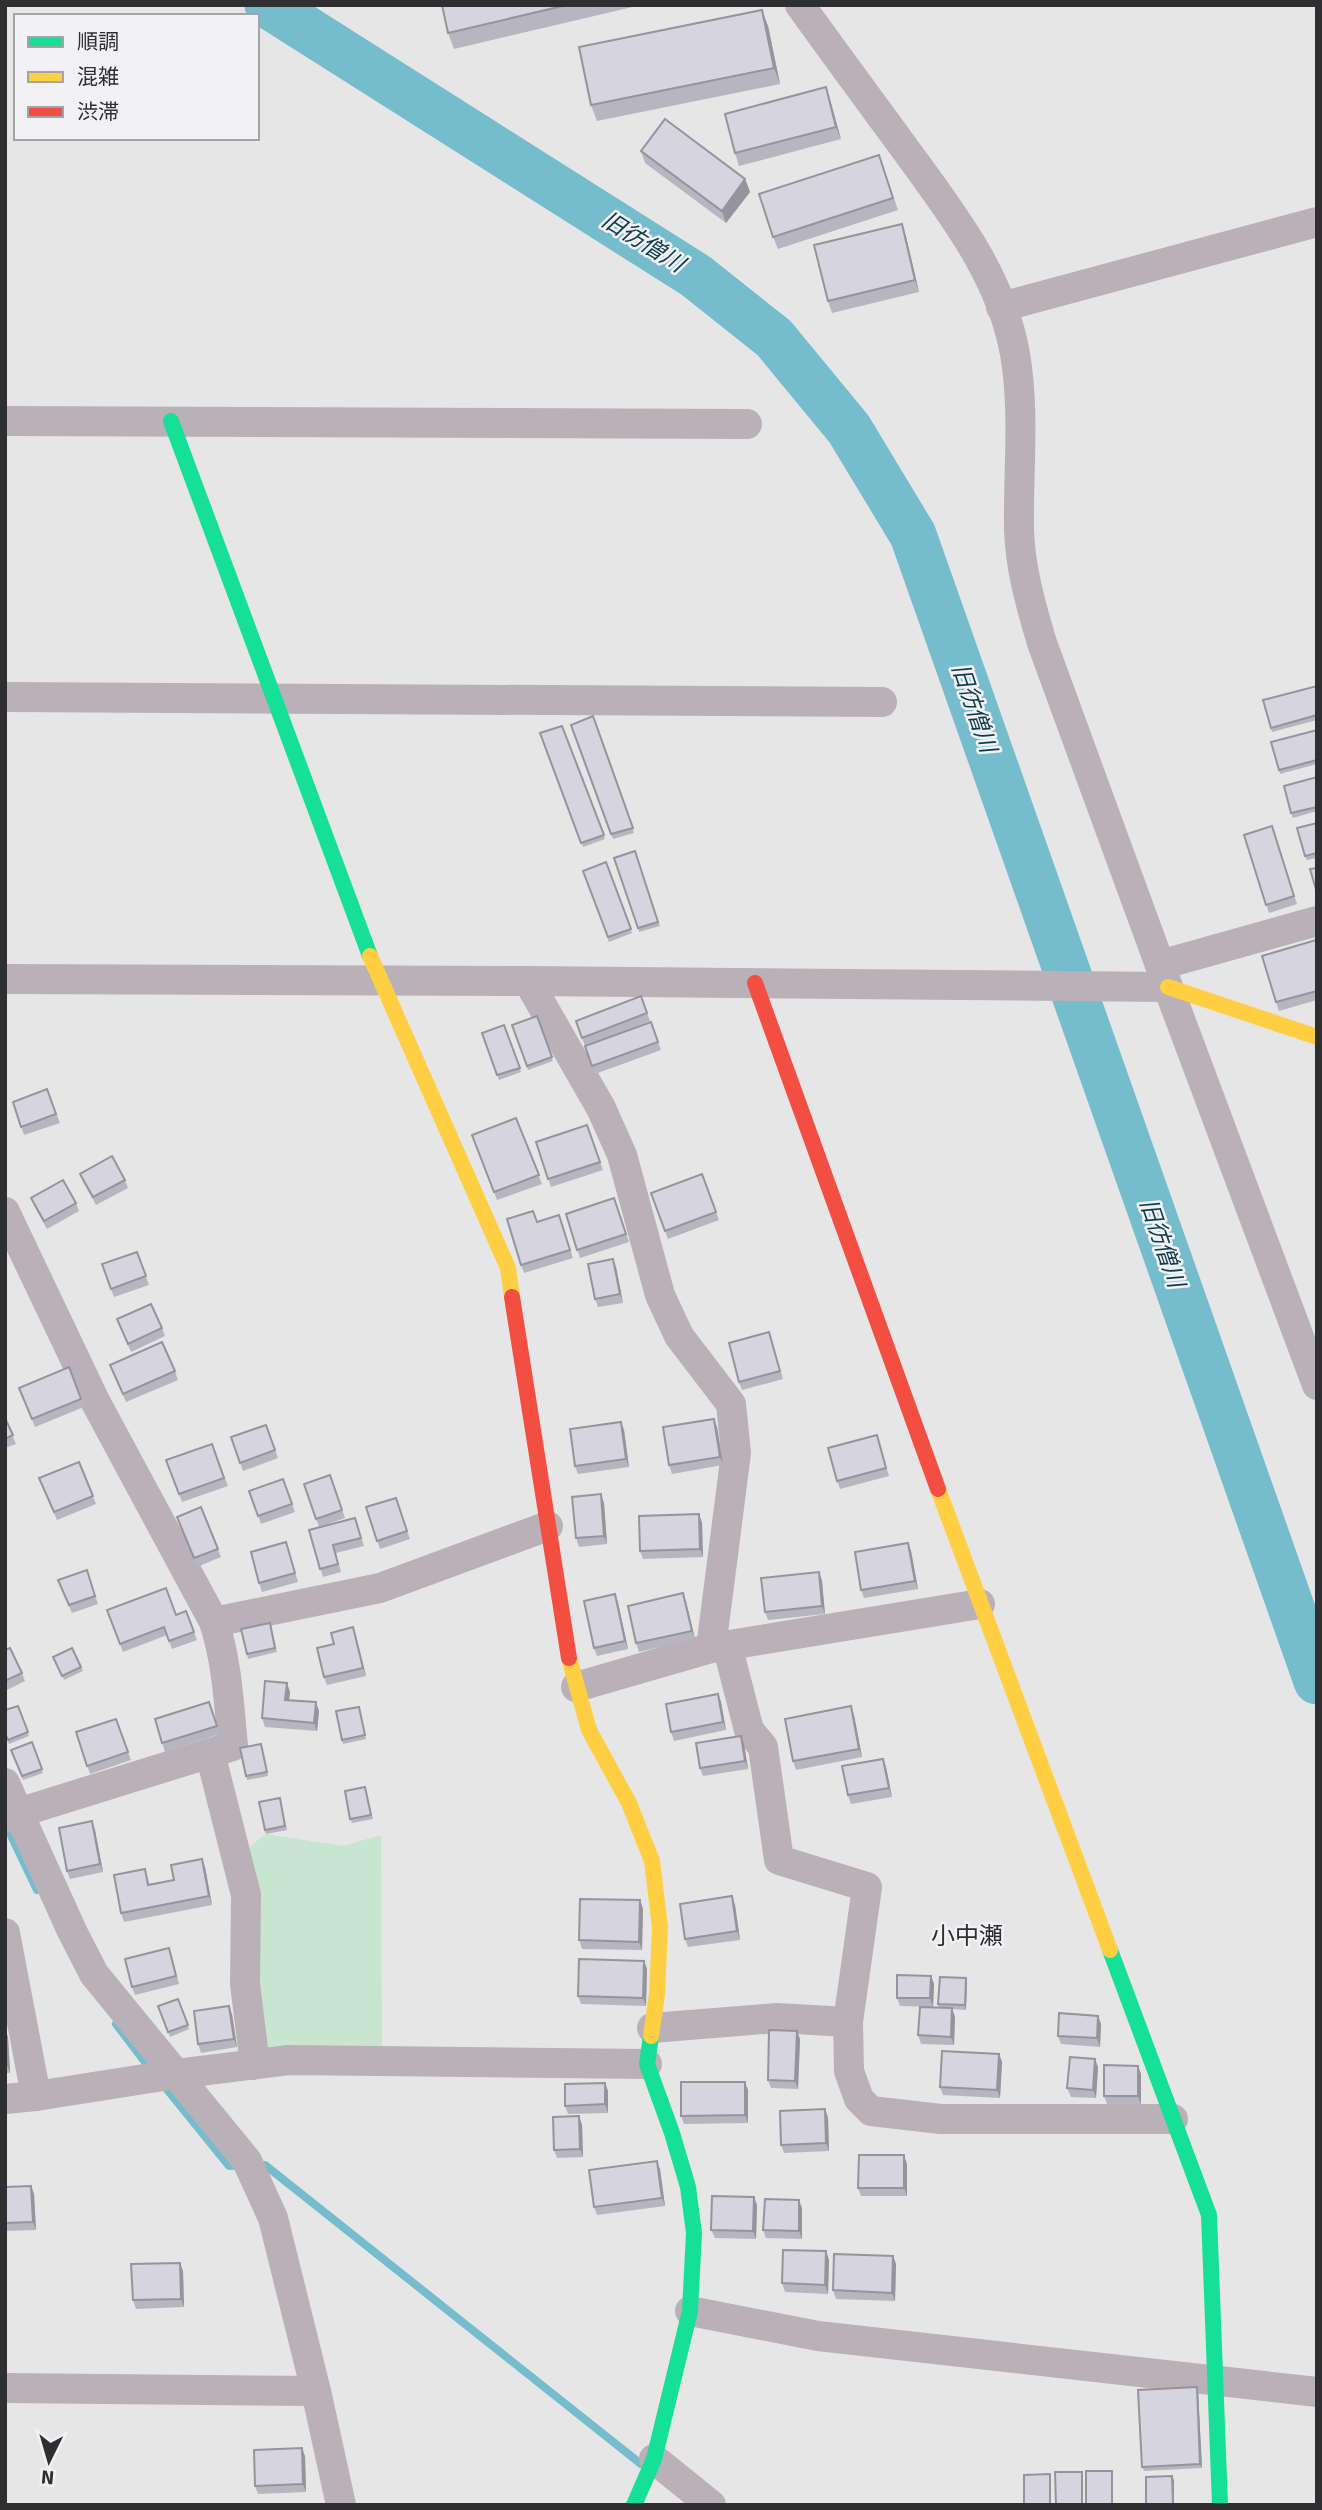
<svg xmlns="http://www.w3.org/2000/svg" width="1322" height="2510" font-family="Signika,'Noto Sans JP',sans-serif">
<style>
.green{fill:#c7e5cf}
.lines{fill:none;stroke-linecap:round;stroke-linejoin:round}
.stream{stroke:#75bccd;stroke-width:8}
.river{stroke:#75bccd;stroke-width:47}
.street{stroke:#b9b1b7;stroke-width:30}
.fast{stroke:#16e098;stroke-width:16}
.slow{stroke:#ffcf43;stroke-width:16}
.jam{stroke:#f24e42;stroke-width:16}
.wall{fill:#b7b6c0}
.shaded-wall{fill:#95949c}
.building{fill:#d5d4df;stroke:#95949c;stroke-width:2}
.labels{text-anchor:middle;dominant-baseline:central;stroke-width:5;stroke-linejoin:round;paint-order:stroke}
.water-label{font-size:23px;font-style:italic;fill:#0d3c46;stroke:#f2f2f6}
.quarter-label{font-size:24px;fill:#2f2f31;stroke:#f2f2f6}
</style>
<rect width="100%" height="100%" fill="#e6e6e7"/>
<path class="green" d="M266,1834L343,1846L381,1835L382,2059L254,2057L236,1857Z"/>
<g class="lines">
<g class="stream">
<path d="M5,1823L37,1890"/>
<path d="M116,2024L151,2070"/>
<path d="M161,2082L229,2166L242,2165"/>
<path d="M258,2165H265L641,2464"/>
</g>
<path class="river" d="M268,5L696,276L774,338L849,429L913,535L1317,1681"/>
<g class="street">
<path d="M800,5C833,51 867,97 900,142C947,207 1001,273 1015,354C1025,412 1018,471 1019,529C1020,568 1031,606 1042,643L1168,987"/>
<path d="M1001,307L1317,222"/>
<path d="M5,421L747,424"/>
<path d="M5,697L882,702"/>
<path d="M1160,965L1317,921"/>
<path d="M5,979L528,981L1168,987L1317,1385"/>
<path d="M528,981L601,1108L622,1155L660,1295L679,1336L731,1404L736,1453L711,1648"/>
<path d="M5,1212L95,1401L214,1622C227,1661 229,1705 233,1746L5,1817"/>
<path d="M214,1622L380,1588L548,1526"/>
<path d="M727,1645L749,1730L763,1747L779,1860L867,1887L848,2022"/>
<path d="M576,1687L711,1648L980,1604"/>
<path d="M210,1753L246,1895L245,1984L254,2057L253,2065"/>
<path d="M5,1783L72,1931L94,1974L247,2161L273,2218L316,2391L341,2505"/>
<path d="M5,1933L36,2096"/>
<path d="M652,2028L777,2018L848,2022L849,2071L859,2099L871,2111L941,2119H1173"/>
<path d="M5,2099L36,2096L176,2074L289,2060L647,2064"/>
<path d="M690,2311L818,2336L1317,2392"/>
<path d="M5,2388L316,2391"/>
<path d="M654,2459L711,2505"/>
</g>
<g class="fast">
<path d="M171,421L370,956"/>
<path d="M1110,1950L1209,2215L1220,2505"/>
<path d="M634,2505L654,2459L690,2311L694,2233L688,2187L672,2133L647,2064L651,2036"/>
</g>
<g class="slow">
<path d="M370,956L508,1268L512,1297"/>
<path d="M1168,987L1317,1037"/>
<path d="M938,1489L1110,1950"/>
<path d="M569,1658L589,1730L629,1803L652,1861L660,1927L657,1994L651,2036"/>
</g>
<g class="jam">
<path d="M755,983L938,1489"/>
<path d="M512,1297L569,1658"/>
</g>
</g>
<g class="wall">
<path d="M442,5H641L454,49L448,33Z"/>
<path d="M768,26L780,84L597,121L591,105Z"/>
<path d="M830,100L841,139L739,166L735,153Z"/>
<path d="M641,151L745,179L750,192L726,223L645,163Z"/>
<path d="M879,155L898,210L778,249L773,237Z"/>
<path d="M902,224L906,237L919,292L832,313L828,301Z"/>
<path d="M1317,686V720L1272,732L1263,700Z"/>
<path d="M593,716L634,833L613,839L571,725Z"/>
<path d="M562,726L605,839L583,847L540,733Z"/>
<path d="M1317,730V764L1280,774L1279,770Z"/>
<path d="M1317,777V811L1293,818L1291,813Z"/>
<path d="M1317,823V858L1307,860L1305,856Z"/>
<path d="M1272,826L1297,904L1269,913L1244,835Z"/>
<path d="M635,851L660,926L639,932L638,928Z"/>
<path d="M606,862L632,933L609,942L583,871Z"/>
<path d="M1317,943V1000L1279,1011L1276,1002Z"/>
<path d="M641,996L650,1021L607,1038L651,1022L661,1050L595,1074L576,1021Z"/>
<path d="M537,1016L553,1061L528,1070L512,1025Z"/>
<path d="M504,1025L521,1072L499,1080L482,1033Z"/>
<path d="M47,1089L60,1123L24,1135L13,1102Z"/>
<path d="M516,1118L542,1184L497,1200L472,1135Z"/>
<path d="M587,1125L603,1170L551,1187L536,1142Z"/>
<path d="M80,1174L125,1180L128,1188L96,1205L83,1182Z"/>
<path d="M702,1174L719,1220L668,1239L651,1193Z"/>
<path d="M31,1198L76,1203L79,1211L47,1229L34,1206Z"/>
<path d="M614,1198L629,1242L580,1258L566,1214Z"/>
<path d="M559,1215L573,1258L524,1273L521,1265L537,1222Z"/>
<path d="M137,1252L149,1285L114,1297L102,1264Z"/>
<path d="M616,1267L623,1303L598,1307L595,1299Z"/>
<path d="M117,1319L162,1328L165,1336L131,1352Z"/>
<path d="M769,1332L783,1379L742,1390L739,1382Z"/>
<path d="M110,1365L175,1371L178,1380L126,1402Z"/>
<path d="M69,1367L84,1407L35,1427L19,1388Z"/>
<path d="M5,1418L16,1444L5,1448Z"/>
<path d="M621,1422L624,1430L629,1467L578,1474L575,1466Z"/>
<path d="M266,1425L278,1458L243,1471L231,1437Z"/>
<path d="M717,1427L723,1465L672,1474L669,1465Z"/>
<path d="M877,1435L889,1476L840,1489L837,1481Z"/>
<path d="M212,1444L228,1486L182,1502L166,1460Z"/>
<path d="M79,1462L96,1504L57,1520L39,1478Z"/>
<path d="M330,1475L345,1518L319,1527L304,1484Z"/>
<path d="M283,1479L295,1512L261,1524L249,1491Z"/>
<path d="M396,1498L410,1539L380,1549L366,1507Z"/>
<path d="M604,1503L607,1544L579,1547L576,1538Z"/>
<path d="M201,1507L221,1557L197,1567L177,1517Z"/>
<path d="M699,1514L702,1523L703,1557L643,1559L640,1551Z"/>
<path d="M355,1518L364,1546L336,1553L341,1572L323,1577L309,1530Z"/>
<path d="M908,1543L911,1551L918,1589L864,1598L861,1590Z"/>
<path d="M289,1551L298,1582L262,1592L259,1583Z"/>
<path d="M87,1570L98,1604L72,1613L58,1580Z"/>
<path d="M819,1572L822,1581L825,1614L768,1620L765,1612Z"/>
<path d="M683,1593L686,1602L695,1639L639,1652L636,1643Z"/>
<path d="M618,1603L628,1649L597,1656L594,1648Z"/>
<path d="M107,1610L176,1615L186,1611L197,1640L172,1649L167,1635L123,1652Z"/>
<path d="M270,1623L277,1652L248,1659L247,1654Z"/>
<path d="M353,1627L366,1676L327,1685L324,1677L334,1644Z"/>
<path d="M72,1648L83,1671L64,1680L53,1657Z"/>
<path d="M5,1650L22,1673L25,1681L5,1691Z"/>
<path d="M290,1692L289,1700L319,1711L317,1731L265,1727L262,1718Z"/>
<path d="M718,1694L721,1702L726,1730L674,1741L671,1732Z"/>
<path d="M209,1702L220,1734L165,1752L155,1719Z"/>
<path d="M18,1706L29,1736L9,1744L5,1733Z"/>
<path d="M360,1711L366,1739L343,1744L342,1740Z"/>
<path d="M854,1715L862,1757L796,1770L793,1761Z"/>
<path d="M116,1719L131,1760L90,1774L76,1732Z"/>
<path d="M32,1742L43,1773L23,1780L11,1750Z"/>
<path d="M261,1744L268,1776L247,1780L246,1776Z"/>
<path d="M744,1744L748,1769L703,1776L700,1768Z"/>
<path d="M886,1767L892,1797L851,1804L848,1795Z"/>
<path d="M365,1787L373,1819L352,1823L350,1819Z"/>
<path d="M280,1798L287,1830L266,1834L265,1830Z"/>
<path d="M95,1830L103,1872L70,1879L67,1871Z"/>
<path d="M202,1859L205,1867L212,1905L124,1922L121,1913L148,1877L149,1884L174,1880Z"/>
<path d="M732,1896L735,1905L740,1940L688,1947L685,1939Z"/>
<path d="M640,1900L643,1909L642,1950L582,1949L579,1940Z"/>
<path d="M172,1956L179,1984L135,1995L132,1987Z"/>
<path d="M644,1961L647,1969L646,2006L581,2004L578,1996Z"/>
<path d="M931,1976L934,1984L933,2007L900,2006L897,1998Z"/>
<path d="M966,1978L967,1982L966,2010L952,2009L955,2017L954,2045L921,2044L918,2035L939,2008L938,2004Z"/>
<path d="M178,1999L189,2029L170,2037L158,2006Z"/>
<path d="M232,2014L237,2047L201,2053L198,2044Z"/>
<path d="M1098,2016L1101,2024L1100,2047L1061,2044L1058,2036Z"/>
<path d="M5,2029L8,2037L10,2073H5Z"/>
<path d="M800,2039L798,2089L771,2088L768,2080Z"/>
<path d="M999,2054L1002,2062L1000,2098L943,2095L940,2087Z"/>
<path d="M1138,2066L1141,2074V2105L1107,2104L1104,2096Z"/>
<path d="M1098,2067L1096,2098L1071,2097L1067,2088Z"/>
<path d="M605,2083L608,2091V2113L568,2114L565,2106Z"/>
<path d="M748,2090V2123L684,2124L681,2116Z"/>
<path d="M825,2109L828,2118L829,2151L784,2153L781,2145Z"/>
<path d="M579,2116L582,2125L583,2157L557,2158L554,2150Z"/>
<path d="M907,2164V2196H861L858,2188Z"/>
<path d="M660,2169L665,2206L597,2215L594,2207Z"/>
<path d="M31,2186L34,2194L36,2230L5,2231V2187Z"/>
<path d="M757,2205L756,2239L715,2238L711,2230Z"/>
<path d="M802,2208V2239L766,2238L763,2230Z"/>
<path d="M826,2251L829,2260L828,2294L785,2292L782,2283Z"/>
<path d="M893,2256L896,2264L895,2301L836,2299L833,2290Z"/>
<path d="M183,2271L184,2307L136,2309L133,2300Z"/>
<path d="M1198,2391L1202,2468L1144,2471L1142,2467Z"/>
<path d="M305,2456L306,2492L258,2494L255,2486Z"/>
</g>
<g class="shaded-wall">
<path d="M762,10L768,26L780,84L774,68Z"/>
<path d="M826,87L830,100L841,139L836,127Z"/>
<path d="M745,179L750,192L726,223L722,211Z"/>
<path d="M902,224L906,237L919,292L915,280Z"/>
<path d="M613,1259L616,1267L623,1303L620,1294Z"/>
<path d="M714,1419L717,1427L723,1465L720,1457Z"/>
<path d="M621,1422L624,1430L629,1467L626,1459Z"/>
<path d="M601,1494L604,1503L607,1544L604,1536Z"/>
<path d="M699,1514L702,1523L703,1557L700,1549Z"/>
<path d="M908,1543L911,1551L918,1589L915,1581Z"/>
<path d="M819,1572L822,1581L825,1614L822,1606Z"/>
<path d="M683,1593L686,1602L695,1639L692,1631Z"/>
<path d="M615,1594L618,1603L628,1649L625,1641Z"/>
<path d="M353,1627L356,1636L366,1676L363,1668Z"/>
<path d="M287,1683L290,1692L288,1708L285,1700Z"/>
<path d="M718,1694L721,1702L726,1730L723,1722Z"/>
<path d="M316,1702L319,1711L317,1731L314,1723Z"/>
<path d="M851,1706L854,1715L862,1757L859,1749Z"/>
<path d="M741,1736L744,1744L748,1769L745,1761Z"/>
<path d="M883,1759L886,1767L892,1797L889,1788Z"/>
<path d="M92,1821L95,1830L103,1872L100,1864Z"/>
<path d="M202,1859L205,1867L212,1905L209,1896Z"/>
<path d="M732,1896L735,1905L740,1940L737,1931Z"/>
<path d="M640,1900L643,1909L642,1950L639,1942Z"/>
<path d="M644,1961L647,1969L646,2006L643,1998Z"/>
<path d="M931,1976L934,1984L933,2007L930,1998Z"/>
<path d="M966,1978L967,1982L966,2010L965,2005Z"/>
<path d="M229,2006L232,2014L237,2047L234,2039Z"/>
<path d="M952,2008L955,2017L954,2045L951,2037Z"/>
<path d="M1098,2016L1101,2024L1100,2047L1097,2038Z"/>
<path d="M5,2029L8,2037L10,2073L7,2065Z"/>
<path d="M797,2031L800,2039L798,2089L795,2081Z"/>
<path d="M999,2054L1002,2062L1000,2098L997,2090Z"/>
<path d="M1095,2059L1098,2067L1096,2098L1093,2090Z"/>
<path d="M1138,2066L1141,2074V2105L1138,2096Z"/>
<path d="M745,2082L748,2090V2123L745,2115Z"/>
<path d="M605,2083L608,2091V2113L605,2104Z"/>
<path d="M825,2109L828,2118L829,2151L826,2143Z"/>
<path d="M579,2116L582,2125L583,2157L580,2149Z"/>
<path d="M904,2155L907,2164V2196L904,2188Z"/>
<path d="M657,2161L660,2169L665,2206L662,2198Z"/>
<path d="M31,2186L34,2194L36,2230L33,2222Z"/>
<path d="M754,2197L757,2205L756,2239L753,2231Z"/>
<path d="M799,2200L802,2208V2239L799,2231Z"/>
<path d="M826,2251L829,2260L828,2294L825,2285Z"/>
<path d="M893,2256L896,2264L895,2301L892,2293Z"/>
<path d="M180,2263L183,2271L184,2307L181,2299Z"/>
<path d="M1197,2387L1198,2391L1202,2468L1200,2464Z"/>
<path d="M302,2448L305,2456L306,2492L303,2484Z"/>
<path d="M1112,2471L1113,2476V2505H1112Z"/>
<path d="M1082,2472L1083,2476V2505H1082Z"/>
<path d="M1050,2474L1051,2478V2505H1050Z"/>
<path d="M1172,2476L1174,2480V2505L1173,2504Z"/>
</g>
<g class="building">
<path d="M442,5H567L448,33Z"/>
<path d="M762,10L774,68L591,105L579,47Z"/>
<path d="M826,87L836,127L735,153L725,114Z"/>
<path d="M665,119L745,179L722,211L641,151Z"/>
<path d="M879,155L893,198L773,237L759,194Z"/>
<path d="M902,224L915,280L828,301L814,245Z"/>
<path d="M1317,686V715L1271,728L1263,700Z"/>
<path d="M593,716L633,828L611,834L571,725Z"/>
<path d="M562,726L604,835L581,843L540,733Z"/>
<path d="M1317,730V760L1279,770L1271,742Z"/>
<path d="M1317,777V807L1291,813L1284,786Z"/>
<path d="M1317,823V853L1305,856L1297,828Z"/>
<path d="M1272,826L1294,896L1266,905L1244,835Z"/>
<path d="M635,851L658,922L638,928L614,858Z"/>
<path d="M606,862L631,929L608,937L583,871Z"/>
<path d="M1317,868V893L1310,869Z"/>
<path d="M1316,940L1317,944V991L1276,1002L1262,956Z"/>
<path d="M641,996L647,1013L582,1038L576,1021Z"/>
<path d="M537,1016L552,1057L527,1066L512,1025Z"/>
<path d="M651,1022L658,1042L592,1066L585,1046Z"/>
<path d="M504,1025L520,1068L497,1075L482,1033Z"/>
<path d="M47,1089L56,1114L21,1127L13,1102Z"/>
<path d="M516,1118L539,1175L494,1192L472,1135Z"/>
<path d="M587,1125L600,1162L548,1179L536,1142Z"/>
<path d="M112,1156L125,1180L93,1197L80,1174Z"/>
<path d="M702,1174L716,1212L665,1231L651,1193Z"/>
<path d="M63,1180L76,1203L44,1221L31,1198Z"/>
<path d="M614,1198L626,1234L577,1250L566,1214Z"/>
<path d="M533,1211L537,1222L559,1215L570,1250L521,1265L507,1219Z"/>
<path d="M137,1252L146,1276L111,1289L102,1264Z"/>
<path d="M613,1259L620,1294L595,1299L588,1264Z"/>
<path d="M151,1304L162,1328L128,1344L117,1319Z"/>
<path d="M769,1332L780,1371L739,1382L729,1343Z"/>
<path d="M162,1342L175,1371L123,1394L110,1365Z"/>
<path d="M69,1367L81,1399L32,1419L19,1388Z"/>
<path d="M5,1418L13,1435L5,1439Z"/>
<path d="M714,1419L720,1457L669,1465L663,1427Z"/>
<path d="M621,1422L626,1459L575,1466L570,1429Z"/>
<path d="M266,1425L275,1450L240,1463L231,1437Z"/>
<path d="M877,1435L886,1468L837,1481L828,1448Z"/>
<path d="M212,1444L224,1478L179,1494L166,1460Z"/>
<path d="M79,1462L93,1496L54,1512L39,1478Z"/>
<path d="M330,1475L342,1510L316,1519L304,1484Z"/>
<path d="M283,1479L292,1504L258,1516L249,1491Z"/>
<path d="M601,1494L604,1536L576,1538L572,1497Z"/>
<path d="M396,1498L407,1531L377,1541L366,1507Z"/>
<path d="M201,1507L218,1549L194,1558L177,1517Z"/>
<path d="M699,1514L700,1549L640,1551L639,1516Z"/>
<path d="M355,1518L361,1538L333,1545L338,1564L320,1569L309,1530Z"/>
<path d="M286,1542L295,1573L259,1583L251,1552Z"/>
<path d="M908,1543L915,1581L861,1590L855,1552Z"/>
<path d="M87,1570L95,1596L69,1605L58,1580Z"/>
<path d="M819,1572L822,1606L765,1612L761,1578Z"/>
<path d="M166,1588L176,1615L186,1611L194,1632L169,1641L164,1627L120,1644L107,1610Z"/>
<path d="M683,1593L692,1631L636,1643L628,1606Z"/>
<path d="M615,1594L625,1641L594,1648L584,1601Z"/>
<path d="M270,1623L275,1648L247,1654L241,1629Z"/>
<path d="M353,1627L363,1668L324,1677L317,1648L334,1644L331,1633Z"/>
<path d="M10,1648L22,1673L5,1681V1650Z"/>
<path d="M72,1648L81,1667L62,1676L53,1657Z"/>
<path d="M265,1681L287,1683L285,1700L316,1702L314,1723L262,1718Z"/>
<path d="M718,1694L723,1722L671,1732L666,1704Z"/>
<path d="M209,1702L217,1726L162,1743L155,1719Z"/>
<path d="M18,1706L28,1732L8,1740L5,1733V1710Z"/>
<path d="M851,1706L859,1749L793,1761L785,1719Z"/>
<path d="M359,1707L365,1735L342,1740L336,1711Z"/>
<path d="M116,1719L128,1752L87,1766L76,1732Z"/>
<path d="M741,1736L745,1761L700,1768L696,1743Z"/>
<path d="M32,1742L42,1769L22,1776L11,1750Z"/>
<path d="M261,1744L267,1772L246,1776L240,1748Z"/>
<path d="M883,1759L889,1788L848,1795L842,1766Z"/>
<path d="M365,1787L371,1815L350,1819L345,1791Z"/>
<path d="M280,1798L285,1826L265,1830L259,1802Z"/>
<path d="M92,1821L100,1864L67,1871L59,1828Z"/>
<path d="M202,1859L209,1896L121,1913L114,1875L145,1869L148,1885L174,1880L171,1865Z"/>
<path d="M732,1896L737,1931L685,1939L680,1904Z"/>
<path d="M580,1899L640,1900L639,1942L579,1940Z"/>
<path d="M169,1948L176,1976L132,1987L125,1959Z"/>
<path d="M579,1959L644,1961L643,1998L578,1996Z"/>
<path d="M897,1975L931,1976L930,1998H897Z"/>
<path d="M940,1977L966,1978L965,2005L938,2004Z"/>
<path d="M178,1999L188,2025L168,2032L158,2006Z"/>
<path d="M229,2006L234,2039L198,2044L194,2011Z"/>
<path d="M920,2007L952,2008L951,2037L918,2035Z"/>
<path d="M1059,2013L1098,2016L1097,2038L1058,2036Z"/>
<path d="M5,2029L7,2065H5Z"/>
<path d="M769,2030L797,2031L795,2081L768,2080Z"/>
<path d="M942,2051L999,2054L997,2090L940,2087Z"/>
<path d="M1070,2057L1095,2059L1093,2090L1067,2088Z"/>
<path d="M1104,2065L1138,2066V2096H1104Z"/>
<path d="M681,2082H745V2115L681,2116Z"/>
<path d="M605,2083V2104L565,2106V2084Z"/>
<path d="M825,2109L826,2143L781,2145L780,2111Z"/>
<path d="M579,2116L580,2149L554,2150L553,2117Z"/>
<path d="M859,2155H904V2188H858Z"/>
<path d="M657,2161L662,2198L594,2207L589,2170Z"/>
<path d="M31,2186L33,2222L5,2223V2187Z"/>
<path d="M712,2196L754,2197L753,2231L711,2230Z"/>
<path d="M765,2199L799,2200V2231L763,2230Z"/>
<path d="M783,2250L826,2251L825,2285L782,2283Z"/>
<path d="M834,2254L893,2256L892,2293L833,2290Z"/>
<path d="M180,2263L181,2299L133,2300L131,2264Z"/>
<path d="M1197,2387L1200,2464L1142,2467L1138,2390Z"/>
<path d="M302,2448L303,2484L255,2486L254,2450Z"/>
<rect x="1086" y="2471" width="26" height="34"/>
<path d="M1055,2472H1082V2505H1056Z"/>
<path d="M1050,2474V2505H1024V2475Z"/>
<path d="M1172,2476L1173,2504H1146V2477Z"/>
</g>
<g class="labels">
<g class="water-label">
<text transform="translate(643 242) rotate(32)">旧彷僧川</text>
<text transform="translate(974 708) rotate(71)">旧彷僧川</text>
<text transform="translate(1162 1243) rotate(71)">旧彷僧川</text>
</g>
<g class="quarter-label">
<text x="967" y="1936">小中瀬</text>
</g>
</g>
<rect width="1322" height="2510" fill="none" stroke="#2f2f31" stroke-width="14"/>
<rect x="14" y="14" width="245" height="126" fill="#f2f2f6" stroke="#a4a4a7" stroke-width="2"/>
<rect x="28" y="37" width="35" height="10" fill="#16e098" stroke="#a4a4a7" stroke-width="2"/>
<text x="77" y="49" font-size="21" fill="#2f2f31">順調</text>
<rect x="28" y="72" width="35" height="10" fill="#ffcf43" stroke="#a4a4a7" stroke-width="2"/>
<text x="77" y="84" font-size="21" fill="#2f2f31">混雑</text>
<rect x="28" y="107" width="35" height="10" fill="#f24e42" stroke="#a4a4a7" stroke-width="2"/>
<text x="77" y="119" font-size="21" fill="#2f2f31">渋滞</text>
<g transform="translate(49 2461) rotate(185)" stroke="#f2f2f6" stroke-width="5" paint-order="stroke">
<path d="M0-5L12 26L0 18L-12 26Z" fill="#2f2f31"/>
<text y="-10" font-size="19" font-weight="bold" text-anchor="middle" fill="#2f2f31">N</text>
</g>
</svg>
